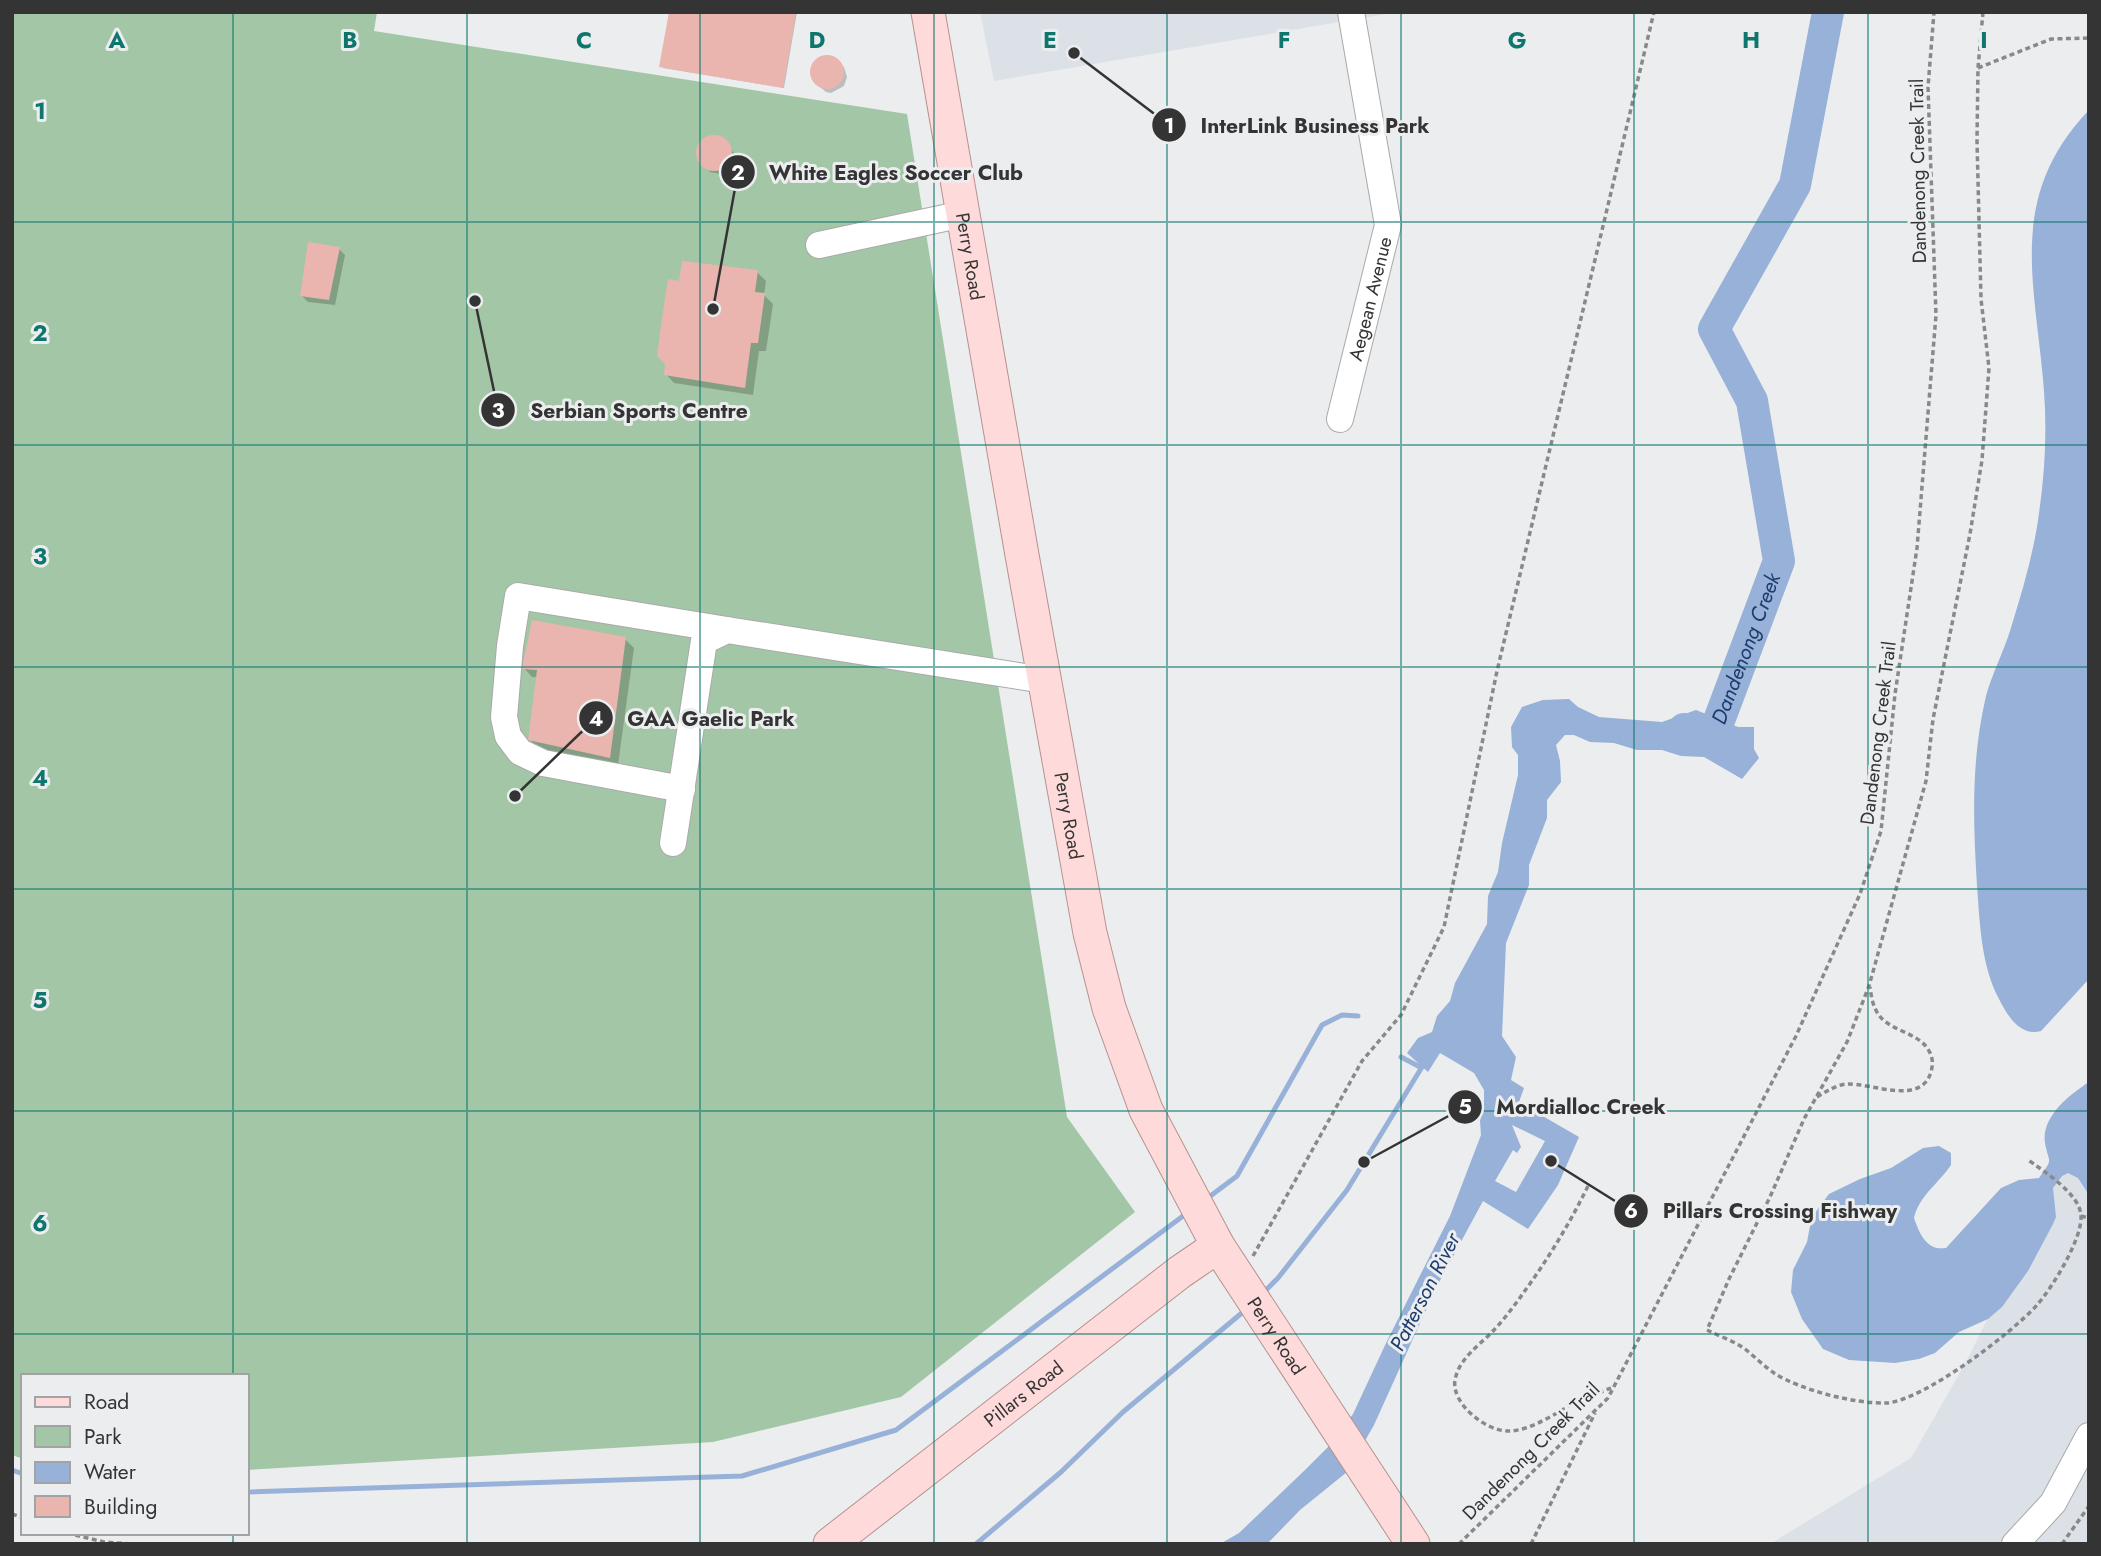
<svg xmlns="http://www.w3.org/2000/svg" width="2101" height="1556" font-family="Jost,sans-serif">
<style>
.built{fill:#dbe1e7}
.green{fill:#a3c7a6}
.water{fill:#98b1d8;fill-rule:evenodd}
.shadow{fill:#0003}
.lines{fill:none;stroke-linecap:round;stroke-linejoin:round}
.stream{stroke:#98b1d8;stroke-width:5}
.river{stroke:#98b1d8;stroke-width:32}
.building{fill:#eab5af}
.minor-casing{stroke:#a9aaab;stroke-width:28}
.major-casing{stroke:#b79190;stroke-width:35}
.path{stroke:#89898a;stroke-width:3.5;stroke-dasharray:5 3.5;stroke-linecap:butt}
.minor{stroke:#fff;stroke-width:26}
.major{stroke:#fedbda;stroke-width:33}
.grid{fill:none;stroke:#0f766e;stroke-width:2;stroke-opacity:0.55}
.labels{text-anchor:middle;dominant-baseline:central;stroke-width:6;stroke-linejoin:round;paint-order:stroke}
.street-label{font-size:19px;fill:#343434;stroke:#ecedee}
.water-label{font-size:21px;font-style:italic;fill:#1e3d6e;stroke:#ecedee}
.grid-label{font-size:23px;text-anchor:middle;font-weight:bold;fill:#0f766e;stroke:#ecedee;stroke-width:6;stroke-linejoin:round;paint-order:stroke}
.leader{fill:none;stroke:#343434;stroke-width:2.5}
.callout-dot{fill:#343434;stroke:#ecedee;stroke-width:2.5}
.mark-label{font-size:21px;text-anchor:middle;font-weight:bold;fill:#fff}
.callout-label{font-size:21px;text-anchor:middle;font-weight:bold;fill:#343434;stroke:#ecedee;stroke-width:6;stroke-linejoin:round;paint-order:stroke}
</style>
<rect width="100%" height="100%" fill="#ecedee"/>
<g class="built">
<path d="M980,12H1398L994,81Z"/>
<path d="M2089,1115V1544H1770L1911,1458L1966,1362Z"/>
</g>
<path class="green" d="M12,12H377L374,31L907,114L1067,1117L1135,1212L901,1397L713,1442L247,1470V1376H23V1459L12,1455Z"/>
<g class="water">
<path d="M2089,110V979L2041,1031C2020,1037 2007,1015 1999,999C1981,965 1980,924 1977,886C1973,820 1971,760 1986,696C1992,674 2003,653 2010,631C2022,592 2034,553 2039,513C2045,472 2047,432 2044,391C2036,284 2005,198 2089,110Z"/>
<path d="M1569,699L1578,707L1599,717L1662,722L1696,710L1738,727H1754V749L1759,758L1742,779L1704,757L1681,756L1662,750H1637L1614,743L1590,742L1574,735H1565L1556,745L1560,761L1561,782L1547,800V818L1529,865V885L1506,943L1502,1036L1516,1057L1511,1080L1524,1088L1513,1119L1522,1104L1579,1137L1558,1185L1528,1229L1483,1201L1436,1288L1374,1425L1347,1472L1300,1510L1267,1544H1220L1239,1533L1305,1470L1328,1447L1353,1414L1387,1341L1450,1216L1481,1135L1480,1121L1484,1103V1090L1474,1073L1440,1053L1428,1072L1407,1053L1418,1038L1432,1032L1437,1016L1450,1001L1455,983L1487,924L1488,896L1498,872L1502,843L1518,775V755L1512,747L1511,727L1522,707L1543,700ZM1512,1125L1545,1141L1516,1192L1495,1181L1513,1150L1517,1153L1521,1147Z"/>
<path d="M2089,1082V1195L2078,1178L2068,1173L2062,1176L2053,1188L2056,1217L2053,1224L2028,1271L2002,1307L1988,1319L1959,1332L1935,1353L1919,1359L1895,1363L1849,1360L1823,1349L1802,1319L1791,1292L1793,1270L1807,1242L1811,1221L1817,1210L1829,1194L1860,1179L1891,1168L1923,1148L1939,1146L1951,1153V1165C1939,1183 1919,1196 1914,1218C1920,1235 1927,1251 1946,1248L2001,1188L2019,1180L2039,1178C2054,1157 2049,1165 2045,1143C2041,1117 2069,1095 2089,1082Z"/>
</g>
<g class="shadow">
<path d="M670,12H797L784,88L663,68Z"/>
<path d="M830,57L844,67L847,77L844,86L831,93L826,92L813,81L811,71L819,58Z"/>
<path d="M713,137L722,140L734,153L731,169L721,174L710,172L699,159L701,144Z"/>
<path d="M339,249L345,255L335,305L308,302L302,296Z"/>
<path d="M757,272L766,281L764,295L773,304L766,351H759L753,395L674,383L666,374L680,283Z"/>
<path d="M625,639L634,648L618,765L539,748L530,740L538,677H532L524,668Z"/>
</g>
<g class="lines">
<g class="stream">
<path d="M1401,1057L1420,1067"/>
<path d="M1209,1197L1237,1176L1322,1025L1342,1015L1358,1016"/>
<path d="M1266,1290L1278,1278L1347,1190L1425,1062"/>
<path d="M12,1470L23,1474"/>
<path d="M247,1492L742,1476L896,1430L1183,1216"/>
<path d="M976,1544L1061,1472L1123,1412L1243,1312"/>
</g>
<path class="river" id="s1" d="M1684,729L1715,731L1779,561L1752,401L1714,329L1795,185L1828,12"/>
</g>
<g class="building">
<path d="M669,12H796L783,88L659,67Z"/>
<circle cx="827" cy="72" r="17"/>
<circle cx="714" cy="153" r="18"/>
<path d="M308,242L340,247L329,300L300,296Z"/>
<path d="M682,261L758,270L755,292L765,293L758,343H751L745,388L664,375L665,364L657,356L661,325L668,279L679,281Z"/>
<path d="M532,620L626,637L610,758L528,740L537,670L522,669Z"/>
</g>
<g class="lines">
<g class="minor-casing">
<g id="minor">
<path d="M819,245L963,214"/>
<path id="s2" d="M1340,419L1388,225L1351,12"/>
<path d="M682,789L543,763L520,752L508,736L504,717L510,646L518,596L727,630"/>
<path d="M673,843L704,641L727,630L1044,680"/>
<path d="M2015,1544L2053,1503L2089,1436"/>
</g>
</g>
<g class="major-casing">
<g id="major">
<path id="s3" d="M928,12L1022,555L1090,933L1109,1008L1146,1110L1218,1246L1413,1544"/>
<path id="s4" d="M830,1544L1180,1272L1218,1246"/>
</g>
</g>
<g class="path">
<path d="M1983,12L1978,68L1977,141L1981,299L1989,368L1982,460L1970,534L1933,719L1926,781L1869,986L1847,1042L1804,1119L1770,1197L1729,1279L1707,1330C1719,1336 1734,1341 1745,1349C1755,1357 1764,1366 1774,1373C1800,1390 1855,1404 1886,1403C1923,1401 2012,1333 2037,1305C2052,1288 2083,1238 2081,1215C2079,1193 2043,1171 2027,1159"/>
<path d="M1978,68L2051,39L2089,38"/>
<path d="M1817,1097C1827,1091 1836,1085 1847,1084C1872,1083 1921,1106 1931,1072C1933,1065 1933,1057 1929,1051C1918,1030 1884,1032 1875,1008C1872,1002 1871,994 1870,987"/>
<path d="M1588,1186C1570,1223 1548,1259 1524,1292C1515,1305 1505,1318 1494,1330C1480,1345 1459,1358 1455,1380C1451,1403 1485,1431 1508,1431C1533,1431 1559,1410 1581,1400C1591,1396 1601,1392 1611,1388"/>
<path d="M2081,1216L2089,1218"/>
<path d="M1253,1256L1362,1061L1401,1015L1444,927L1497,671L1654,12"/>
<path d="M12,1514L23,1518"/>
<path d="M67,1533L104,1542L131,1544"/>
<path d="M625,1544H641"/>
<path d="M1459,1544L1608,1398L1796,1036L1860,894L1881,831L1895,694L1917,548L1936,315L1928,87L1934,12"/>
<path d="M1531,1544L1595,1413"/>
<path d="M2062,1544L2089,1506"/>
</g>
<use href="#minor" class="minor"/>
<use href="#major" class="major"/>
</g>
<path class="grid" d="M233,12V1376M467,12V1544M700,12V1544M934,12V1544M1167,12V1544M1401,12V1544M1634,12V1544M1868,12V1544M12,222H2089M12,445H2089M12,667H2089M12,889H2089M12,1111H2089M12,1334H2089M233,1533V1544"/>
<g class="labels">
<g class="street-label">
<text transform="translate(1918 171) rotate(-91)">Dandenong Creek Trail</text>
<text stroke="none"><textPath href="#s3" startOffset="248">Perry Road</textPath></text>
<text stroke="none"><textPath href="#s2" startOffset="124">Aegean Avenue</textPath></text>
<text transform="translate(1878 733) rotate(-83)">Dandenong Creek Trail</text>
<text stroke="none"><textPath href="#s3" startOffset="816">Perry Road</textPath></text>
<text stroke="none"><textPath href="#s3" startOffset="1382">Perry Road</textPath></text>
<text stroke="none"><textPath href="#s4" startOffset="245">Pillars Road</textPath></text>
<text transform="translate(1531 1451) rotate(-45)">Dandenong Creek Trail</text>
</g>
<g class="water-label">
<text stroke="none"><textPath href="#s1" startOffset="119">Dandenong Creek</textPath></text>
<text transform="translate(1425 1292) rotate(-63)">Patterson River</text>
</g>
</g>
<g class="grid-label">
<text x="117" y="48">A</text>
<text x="350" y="48">B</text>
<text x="584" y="48">C</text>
<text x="817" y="48">D</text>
<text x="1050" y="48">E</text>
<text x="1284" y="48">F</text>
<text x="1517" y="48">G</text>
<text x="1751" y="48">H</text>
<text x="1984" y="48">I</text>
<text x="40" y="119">1</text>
<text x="40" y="341">2</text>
<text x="40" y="564">3</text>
<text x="40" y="786">4</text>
<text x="40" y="1008">5</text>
<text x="40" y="1231">6</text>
</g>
<path class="leader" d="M1074 53L1169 125M713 309L738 172M475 301L498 410M515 796L596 718M1364 1162L1465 1107M1551 1161L1631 1211"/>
<g class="callout-dot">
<circle cx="1074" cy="53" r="7"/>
<circle cx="713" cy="309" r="7"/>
<circle cx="475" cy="301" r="7"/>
<circle cx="515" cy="796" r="7"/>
<circle cx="1364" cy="1162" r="7"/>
<circle cx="1551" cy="1161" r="7"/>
<circle cx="1169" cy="125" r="18"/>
<circle cx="738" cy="172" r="18"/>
<circle cx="498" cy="410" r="18"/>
<circle cx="596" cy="718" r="18"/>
<circle cx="1465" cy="1107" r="18"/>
<circle cx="1631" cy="1211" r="18"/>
</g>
<g class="mark-label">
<text x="1169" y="133">1</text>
<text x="738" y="180">2</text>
<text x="498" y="418">3</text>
<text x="596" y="726">4</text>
<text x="1465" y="1114">5</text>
<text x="1631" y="1218">6</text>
</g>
<g class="callout-label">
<text x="1315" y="133">InterLink Business Park</text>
<text x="896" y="180">White Eagles Soccer Club</text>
<text x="639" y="418">Serbian Sports Centre</text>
<text x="711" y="726">GAA Gaelic Park</text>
<text x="1581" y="1114">Mordialloc Creek</text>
<text x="1780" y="1218">Pillars Crossing Fishway</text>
</g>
<rect width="2101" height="1556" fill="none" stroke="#343434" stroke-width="28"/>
<rect x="21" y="1374" width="228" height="161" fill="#ecedee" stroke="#a2a3a4" stroke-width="2"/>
<rect x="35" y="1397" width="35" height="10" fill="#fedbda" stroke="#a2a3a4" stroke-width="2"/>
<text x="84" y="1409" font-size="21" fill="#343434">Road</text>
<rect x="35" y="1426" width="35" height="21" fill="#a3c7a6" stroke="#a2a3a4" stroke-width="2"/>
<text x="84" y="1444" font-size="21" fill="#343434">Park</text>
<rect x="35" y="1462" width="35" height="21" fill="#98b1d8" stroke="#a2a3a4" stroke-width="2"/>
<text x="84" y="1479" font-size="21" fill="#343434">Water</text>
<rect x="35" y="1496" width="35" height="21" fill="#eab5af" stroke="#a2a3a4" stroke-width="2"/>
<text x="84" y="1514" font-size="21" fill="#343434">Building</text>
</svg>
